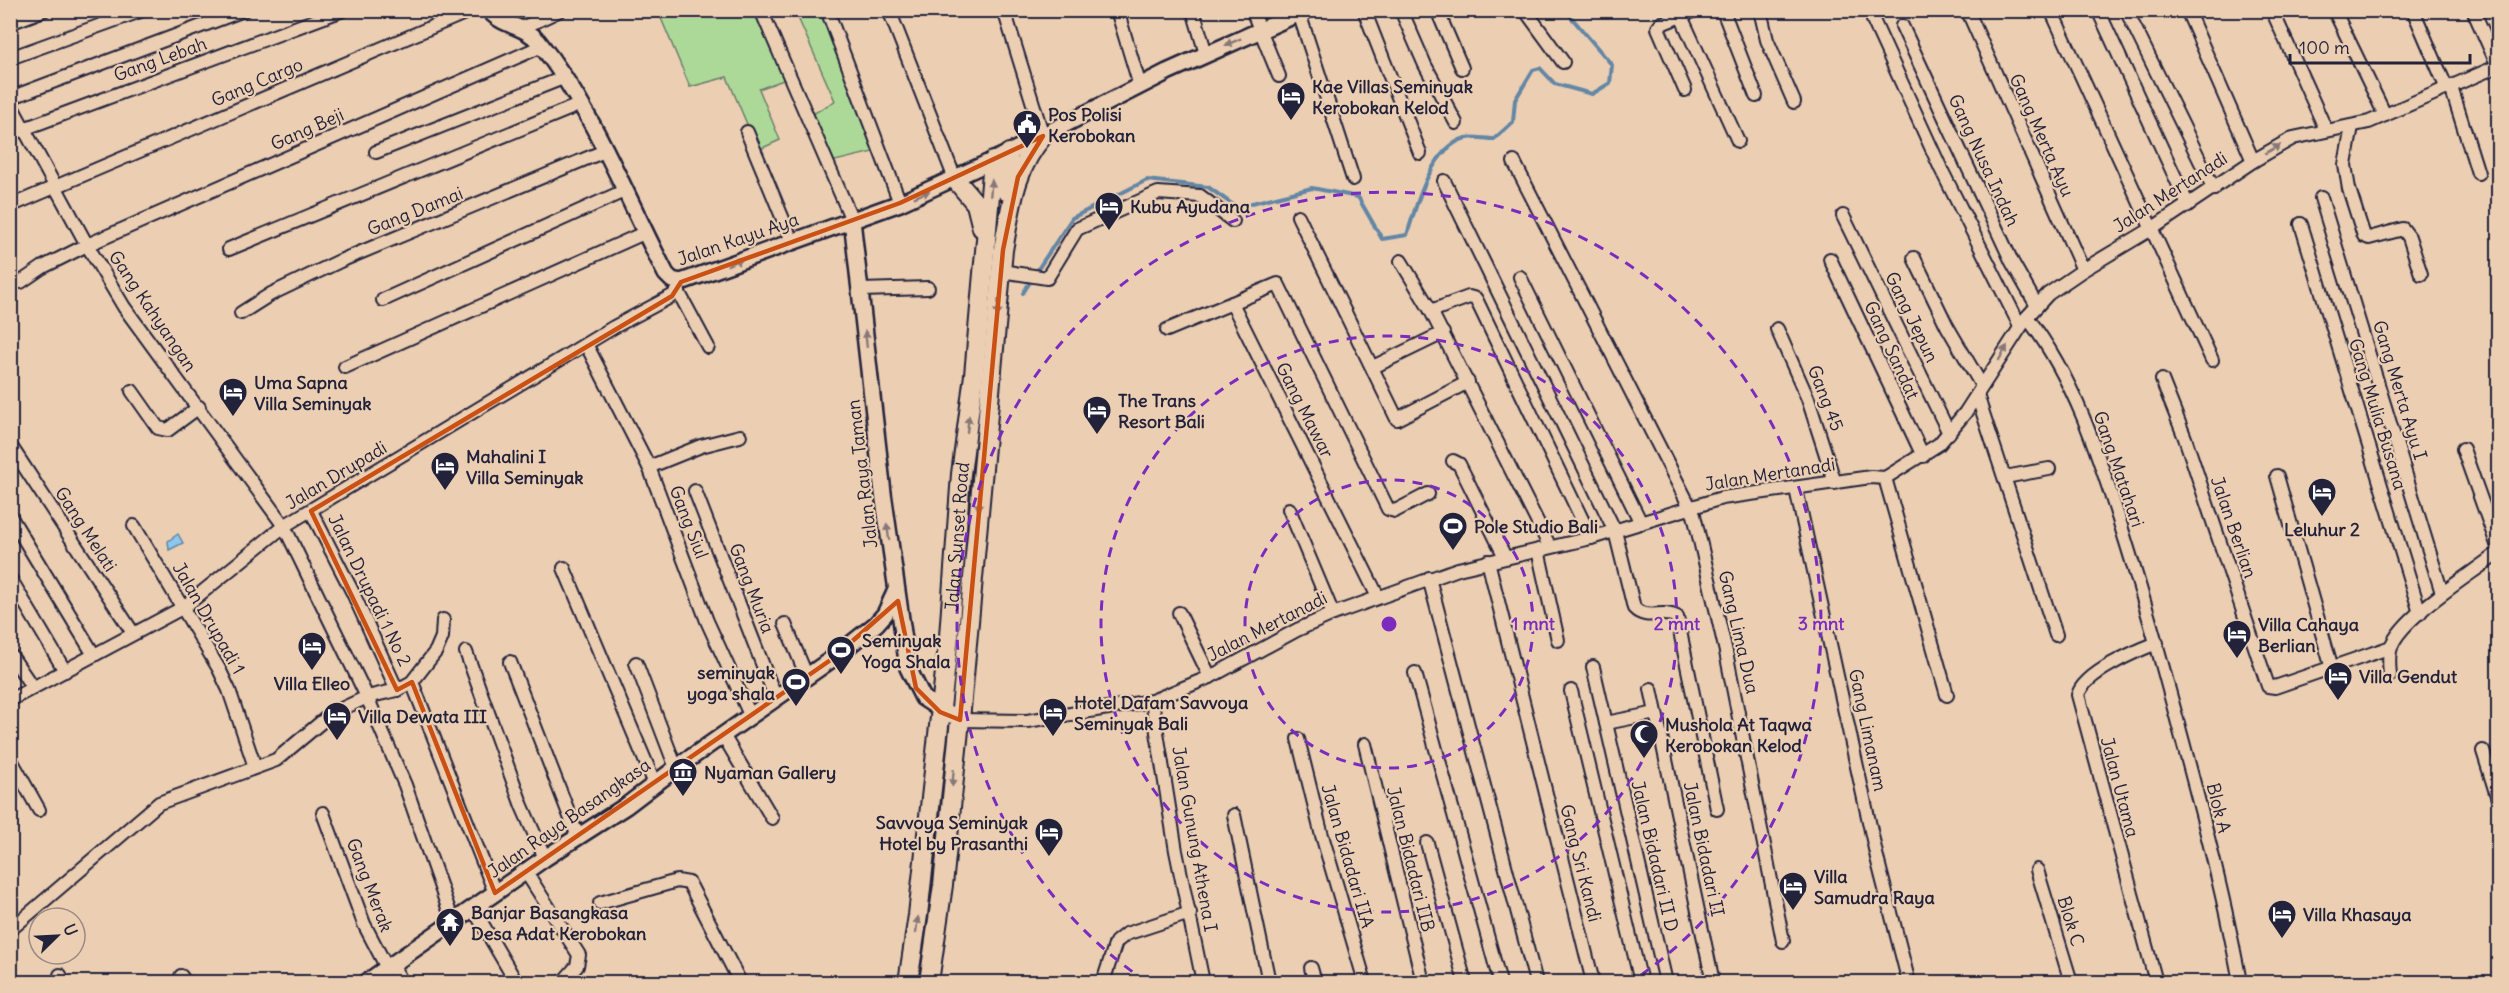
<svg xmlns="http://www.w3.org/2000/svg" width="2509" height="993" font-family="Delius,sans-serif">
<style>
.green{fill:#add998;stroke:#687e6a;stroke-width:1.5}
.water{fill:#8cc8ec;stroke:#6286a5;stroke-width:1.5}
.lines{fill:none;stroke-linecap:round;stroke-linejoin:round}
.stream{stroke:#6286a5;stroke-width:4}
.minor-casing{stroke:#22223b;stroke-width:16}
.major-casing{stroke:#22223b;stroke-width:20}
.highway-casing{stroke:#22223b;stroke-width:22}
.minor{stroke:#eccfb3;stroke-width:12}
.major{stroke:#eccfb3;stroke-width:15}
.highway{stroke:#eccfb3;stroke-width:18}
.oneway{fill:#877877}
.marked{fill:none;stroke:#ca5113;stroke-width:4.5;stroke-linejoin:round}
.ring{fill:none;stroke:#7b2cbf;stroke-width:3;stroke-dasharray:10 8}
.labels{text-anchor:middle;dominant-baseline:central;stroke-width:4.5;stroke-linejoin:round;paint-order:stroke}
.street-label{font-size:18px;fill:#22223b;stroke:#eccfb3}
.poi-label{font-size:18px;font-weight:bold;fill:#22223b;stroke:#eccfb3;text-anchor:start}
.centre{fill:#7b2cbf;stroke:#eccfb3;stroke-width:3}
.ring-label{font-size:18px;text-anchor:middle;font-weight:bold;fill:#7b2cbf;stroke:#eccfb3;stroke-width:4.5;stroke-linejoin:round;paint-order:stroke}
</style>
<rect width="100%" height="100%" fill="#eccfb3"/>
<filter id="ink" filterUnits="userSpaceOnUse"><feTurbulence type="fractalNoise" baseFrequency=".0167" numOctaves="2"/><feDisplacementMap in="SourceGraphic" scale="12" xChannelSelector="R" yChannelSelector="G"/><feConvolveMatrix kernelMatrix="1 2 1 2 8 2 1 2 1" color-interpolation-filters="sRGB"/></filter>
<g filter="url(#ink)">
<g class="green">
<path d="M658,11H754L786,79L759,89L780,140L758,150L727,77L690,87Z"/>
<path d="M795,11H828L881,150L827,163L806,118L835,101Z"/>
</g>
<path class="water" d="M178,534L183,543L169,550L168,541Z"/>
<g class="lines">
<g class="stream">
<path d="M1655,10L1660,14L1668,10"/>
<path d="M1036,272L1072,218L1147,180L1208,187L1236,207L1312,188L1358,197L1382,239L1407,235C1416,206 1431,147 1466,138C1474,136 1485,139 1494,139L1513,122L1515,100L1533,70L1540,68L1555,84L1592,94L1610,83L1612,65L1565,10"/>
<path d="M1023,293L1032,279"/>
</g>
<g class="minor-casing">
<g id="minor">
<path d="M761,10L852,220"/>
<path d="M827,10L900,203"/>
<path d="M889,10L955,179"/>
<path d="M1004,10L1043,136"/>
<path d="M1117,10L1140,86"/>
<path d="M1193,10L1206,54"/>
<path d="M1252,10L1279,76"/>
<path d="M1364,10L1420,153"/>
<path d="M1401,10L1425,65L1456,123"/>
<path d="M1437,10L1462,68"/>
<path d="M1525,10L1563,62"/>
<path d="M1727,10L1725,16L1756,96"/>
<path d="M1760,10L1767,40L1794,102"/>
<path d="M2051,10L2212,360"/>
<path d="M2098,10L2188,205"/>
<path d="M2126,10L2214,189"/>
<path d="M2187,10L2253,161"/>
<path d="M2272,10L2326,130"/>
<path d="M2334,10L2385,115"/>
<path d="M2413,10L2447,89"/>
<path d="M2473,10L2498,66"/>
<path d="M1299,13L1353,179"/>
<path d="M1969,14L2083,270"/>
<path d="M1681,16L1738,141"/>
<path d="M1873,20L1941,169L2020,326"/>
<path d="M10,23L44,10"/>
<path d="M1902,26L2012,262L2037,306"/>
<path d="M522,28L560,10"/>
<path d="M10,58L143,10"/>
<path d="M2451,87L2478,173"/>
<path d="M1685,90L1658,28L1661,24L1696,10"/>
<path d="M10,98L244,10"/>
<path d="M10,103L87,245L124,307L284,526L367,697L405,785L453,922"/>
<path d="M2352,126L2345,165L2349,189L2364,236L2369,238L2403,229L2409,237L2421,274"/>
<path d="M747,132L792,241"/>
<path d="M10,134L343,10"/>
<path d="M376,152L563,78"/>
<path d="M1514,162L1694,515L1726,652L1783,941"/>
<path d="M1444,181L1615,531L1634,608C1646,621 1663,609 1677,617L1717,809"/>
<path d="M2321,198L2442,593"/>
<path d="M10,206L472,10"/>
<path d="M1298,216L1397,419L1468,382"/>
<path d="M1843,216L1949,433"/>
<path d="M2301,224L2420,613"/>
<path d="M229,249L581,104"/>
<path d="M1914,258L1947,326L1982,386"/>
<path d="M1830,259L1923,456"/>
<path d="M1401,261L1431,311L1550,547"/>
<path d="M1001,271L1047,278L1077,229L1158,193L1200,196L1233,221"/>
<path d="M1520,277L1641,523"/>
<path d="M21,282L43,267L87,245L542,46"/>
<path d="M861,290L928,288"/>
<path d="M678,291L708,347"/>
<path d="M383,300L624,191"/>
<path d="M1232,303L1378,597"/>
<path d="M1431,311L1469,297L1476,299L1591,538"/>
<path d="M241,313L271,294L340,261L607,150"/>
<path d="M2027,317C2074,378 2098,453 2121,526C2137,577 2152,627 2166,679C2193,779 2221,880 2240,982"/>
<path d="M1777,329L1808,399L1835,483"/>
<path d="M1167,330L1278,284L1388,509L1395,511L1428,494"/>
<path d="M586,344L649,467L707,621L751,717"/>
<path d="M345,367L644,233"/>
<path d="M1373,367L1443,333"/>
<path d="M2162,380L2185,438L2268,686L2275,687L2391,647"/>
<path d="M132,391L158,428L168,430L199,407"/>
<path d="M1977,395L2056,635"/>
<path d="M10,445L133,633"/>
<path d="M2463,449L2498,547"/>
<path d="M1453,461L1459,464L1465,476L1505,557"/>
<path d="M649,467L701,446L740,436"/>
<path d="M2277,476L2331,665"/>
<path d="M2005,477L2049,469"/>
<path d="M1885,478L1947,695"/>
<path d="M1796,489L1877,858L1908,979"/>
<path d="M695,491L776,699"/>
<path d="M1289,509L1333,614"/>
<path d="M311,511L352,591L397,690"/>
<path d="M10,516L94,655"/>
<path d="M134,526L219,669L229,690L255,767"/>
<path d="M1538,550L1558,640"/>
<path d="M1488,561L1593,982"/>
<path d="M564,568L655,784"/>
<path d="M10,578L65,671"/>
<path d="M1429,578L1536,982"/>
<path d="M1179,613L1210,677"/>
<path d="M785,624L807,677"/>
<path d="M466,652L522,806L545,858"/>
<path d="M10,654L33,688"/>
<path d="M510,662L578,837"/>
<path d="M636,663L676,768"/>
<path d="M1593,667L1666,982"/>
<path d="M1415,673L1500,982"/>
<path d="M2390,675C2389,666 2388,656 2391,647C2402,616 2472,574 2498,553"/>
<path d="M412,682L495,893"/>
<path d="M1651,689L1713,982"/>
<path d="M1571,691L1641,982"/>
<path d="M10,700L184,607L284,526L614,327L672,296L678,291L681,282"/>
<path d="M1152,701L1176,851L1203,982"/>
<path d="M960,720L1027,721L1152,701L1210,677L1297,630L1333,614L1458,569L1591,538L1722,498L1871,477L1885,478L1939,444L1965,413L2027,317L2048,294L2083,270L2153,228L2253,161L2293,138L2369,122L2498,66"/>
<path d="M1606,723L1656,713"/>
<path d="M723,735L772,818"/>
<path d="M1298,739L1321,832L1365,982"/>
<path d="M1365,744L1423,982"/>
<path d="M2483,751L2498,799"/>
<path d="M10,758L39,810"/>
<path d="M323,813L364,924L387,968"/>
<path d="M1234,815L1269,982"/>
<path d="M1427,843L1465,982"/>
<path d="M2037,870L2071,982"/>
<path d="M526,872L579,955L577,966L563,982"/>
<path d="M600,903L677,881L689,883L740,982"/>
<path d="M473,908L516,982"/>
<path d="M10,930L159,803L276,760L331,714L367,697L397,690L412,682L436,651L442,637L443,620"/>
<path d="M392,965L402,982"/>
<path d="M1311,968L1315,982"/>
<path d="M60,975L64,982"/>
<path d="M181,976L185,982"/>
<path d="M1103,982L1116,942L1126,934L1190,913"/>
<path d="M2156,982L2078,695C2084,673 2136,651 2157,643"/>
</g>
</g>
<g class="major-casing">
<g id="major">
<path d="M489,10C503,27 525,25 538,41C594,111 625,195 666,274L672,280L681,282L900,203L1009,153L1167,72L1306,10"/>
<path d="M852,220L883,493L908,668L923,698L949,715"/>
<path d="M367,982L545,858L626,806L676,768L832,659L876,624L885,614L896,590"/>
</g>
</g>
<g class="highway-casing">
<g id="highway">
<path d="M955,179L976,204L982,228"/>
<path d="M1006,191L1009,153"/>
<path id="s1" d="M908,982L918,915L949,636L961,474L974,375L993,161"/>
<path d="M929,982L943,885L960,720L1003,250C1011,208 1014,169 1043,136"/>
</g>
</g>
<use href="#minor" class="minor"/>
<use href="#major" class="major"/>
<use href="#highway" class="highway"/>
</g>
<defs><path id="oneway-solid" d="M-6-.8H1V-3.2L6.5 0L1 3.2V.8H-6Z" transform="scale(1.5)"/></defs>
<g class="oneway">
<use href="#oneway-solid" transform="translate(1233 42) rotate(156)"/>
<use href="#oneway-solid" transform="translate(2273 149) rotate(-30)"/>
<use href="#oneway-solid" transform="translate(991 188) rotate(-85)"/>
<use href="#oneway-solid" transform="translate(922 194) rotate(-24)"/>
<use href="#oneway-solid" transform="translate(735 262) rotate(-22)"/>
<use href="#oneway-solid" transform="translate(998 308) rotate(94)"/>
<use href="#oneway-solid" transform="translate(866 339) rotate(-96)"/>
<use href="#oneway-solid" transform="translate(2003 353) rotate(-60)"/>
<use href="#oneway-solid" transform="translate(968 424) rotate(-83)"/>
<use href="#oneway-solid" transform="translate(979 502) rotate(94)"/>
<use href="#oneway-solid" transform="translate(888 532) rotate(-98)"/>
<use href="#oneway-solid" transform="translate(953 778) rotate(95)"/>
<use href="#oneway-solid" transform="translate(917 925) rotate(-82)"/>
</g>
</g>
<path class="marked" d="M1043,136L1018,177L1003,250L960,720L940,712L916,688L898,601L832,659L495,893L412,682L397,690L311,511L672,296L681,282L900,203Z"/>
<g class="ring">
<circle cx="1389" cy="624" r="144"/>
<circle cx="1389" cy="624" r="288"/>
<path d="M1147 982A432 432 0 1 1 1631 982"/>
</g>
<defs>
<g id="hotel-pin" transform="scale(1.5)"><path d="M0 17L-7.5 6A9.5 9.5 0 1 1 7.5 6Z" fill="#22223b" stroke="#eccfb3"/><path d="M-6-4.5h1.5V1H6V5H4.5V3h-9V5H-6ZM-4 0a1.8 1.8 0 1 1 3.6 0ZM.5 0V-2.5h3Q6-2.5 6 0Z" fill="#fff"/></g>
<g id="civic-pin" transform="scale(1.5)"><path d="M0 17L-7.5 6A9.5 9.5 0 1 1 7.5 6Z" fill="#22223b" stroke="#eccfb3"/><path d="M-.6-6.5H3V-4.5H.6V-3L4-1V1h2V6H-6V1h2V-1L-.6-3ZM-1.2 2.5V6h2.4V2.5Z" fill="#fff"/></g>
<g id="stadium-pin" transform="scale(1.5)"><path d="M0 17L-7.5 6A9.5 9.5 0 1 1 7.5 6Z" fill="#22223b" stroke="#eccfb3"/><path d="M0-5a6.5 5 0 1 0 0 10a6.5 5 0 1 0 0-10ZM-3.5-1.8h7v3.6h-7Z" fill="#fff"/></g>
<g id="mosque-pin" transform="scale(1.5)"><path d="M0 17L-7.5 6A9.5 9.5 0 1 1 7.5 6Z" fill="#22223b" stroke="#eccfb3"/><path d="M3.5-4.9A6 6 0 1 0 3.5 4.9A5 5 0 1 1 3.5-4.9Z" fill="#fff"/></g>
<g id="museum-pin" transform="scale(1.5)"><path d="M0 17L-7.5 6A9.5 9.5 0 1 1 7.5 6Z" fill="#22223b" stroke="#eccfb3"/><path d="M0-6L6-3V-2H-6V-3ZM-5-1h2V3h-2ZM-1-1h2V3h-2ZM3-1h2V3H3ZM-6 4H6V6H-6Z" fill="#fff"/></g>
<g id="temple-pin" transform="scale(1.5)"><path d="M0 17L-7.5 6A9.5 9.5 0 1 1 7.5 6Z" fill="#22223b" stroke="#eccfb3"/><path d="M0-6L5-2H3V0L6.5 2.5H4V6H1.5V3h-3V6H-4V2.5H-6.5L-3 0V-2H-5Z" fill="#fff"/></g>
</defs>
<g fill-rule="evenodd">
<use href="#hotel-pin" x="1291" y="96"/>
<use href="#civic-pin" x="1027" y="124"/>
<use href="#hotel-pin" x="1109" y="206"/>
<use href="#hotel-pin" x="233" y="392"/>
<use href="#hotel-pin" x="1097" y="410"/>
<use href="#hotel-pin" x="445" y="466"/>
<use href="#hotel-pin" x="2322" y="492"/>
<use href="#stadium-pin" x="1453" y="526"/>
<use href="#hotel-pin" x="2237" y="634"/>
<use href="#hotel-pin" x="312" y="646"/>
<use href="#stadium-pin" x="841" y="650"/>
<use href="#hotel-pin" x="2338" y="676"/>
<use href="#stadium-pin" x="796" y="682"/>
<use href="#hotel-pin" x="1053" y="712"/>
<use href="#hotel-pin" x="337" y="716"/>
<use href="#mosque-pin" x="1644" y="734"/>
<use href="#museum-pin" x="683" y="772"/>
<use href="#hotel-pin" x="1049" y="832"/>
<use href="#hotel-pin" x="1793" y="886"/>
<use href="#hotel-pin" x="2282" y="914"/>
<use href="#temple-pin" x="450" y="922"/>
</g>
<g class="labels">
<g class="street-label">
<text transform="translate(160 59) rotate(-20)">Gang Lebah</text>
<text transform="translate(257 82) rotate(-23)">Gang Cargo</text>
<text transform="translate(307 129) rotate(-24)">Gang Beji</text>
<text transform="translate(2042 135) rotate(66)">Gang Merta Ayu</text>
<text transform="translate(1984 160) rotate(65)">Gang Nusa Indah</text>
<text transform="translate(2170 192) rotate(-33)">Jalan Mertanadi</text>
<text transform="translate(415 211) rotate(-22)">Gang Damai</text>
<text transform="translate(738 239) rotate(-19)">Jalan Kayu Aya</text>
<text transform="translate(153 311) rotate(56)">Gang Kahyangan</text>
<text transform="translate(1912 317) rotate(64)">Gang Jepun</text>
<text transform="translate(1892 350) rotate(65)">Gang Sandat</text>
<text transform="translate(2400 390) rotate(73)">Gang Merta Ayu I</text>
<text transform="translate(1826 398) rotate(69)">Gang 45</text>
<text transform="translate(1305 410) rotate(63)">Gang Mawar</text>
<text transform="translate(2378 414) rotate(73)">Gang Mulia Busana</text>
<text transform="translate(2119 469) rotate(71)">Gang Matahari</text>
<text transform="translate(862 474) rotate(-97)">Jalan Raya Taman</text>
<text transform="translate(1770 474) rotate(-9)">Jalan Mertanadi</text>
<text transform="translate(336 475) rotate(-31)">Jalan Drupadi</text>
<text transform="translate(689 522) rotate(69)">Gang Siul</text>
<text transform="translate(2234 527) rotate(71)">Jalan Berlian</text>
<text transform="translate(86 529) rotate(57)">Gang Melati</text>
<text stroke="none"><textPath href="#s1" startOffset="448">Jalan Sunset Road</textPath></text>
<text transform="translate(752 588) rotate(69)">Gang Muria</text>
<text transform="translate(370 590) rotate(64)">Jalan Drupadi 1 No 2</text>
<text transform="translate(209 618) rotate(60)">Jalan Drupadi 1</text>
<text transform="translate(1267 626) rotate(-27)">Jalan Mertanadi</text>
<text transform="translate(1739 632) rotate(77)">Gang Lima Dua</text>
<text transform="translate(1868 730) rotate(78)">Gang Limanam</text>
<text transform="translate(2120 787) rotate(75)">Jalan Utama</text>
<text transform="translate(2219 808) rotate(76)">Blok A</text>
<text transform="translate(569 818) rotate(-35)">Jalan Raya Basangkasa</text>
<text transform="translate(1195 839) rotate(80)">Jalan Gunung Athena I</text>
<text transform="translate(1704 849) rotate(78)">Jalan Bidadari II</text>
<text transform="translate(1348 856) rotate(74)">Jalan Bidadari IIA</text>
<text transform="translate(1655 856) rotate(77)">Jalan Bidadari II D</text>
<text transform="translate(1411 859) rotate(76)">Jalan Bidadari IIB</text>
<text transform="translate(1581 863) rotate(76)">Gang Sri Kandi</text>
<text transform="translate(370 885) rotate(69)">Gang Merak</text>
<text transform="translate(2071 921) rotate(73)">Blok C</text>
</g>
<g class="poi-label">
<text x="1312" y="86">Kae Villas Seminyak<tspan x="1312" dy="21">Kerobokan Kelod</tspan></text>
<text x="1048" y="114">Pos Polisi<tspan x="1048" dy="21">Kerobokan</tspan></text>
<text x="1130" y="206">Kubu Ayudana</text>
<text x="254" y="382">Uma Sapna<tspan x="254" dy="21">Villa Seminyak</tspan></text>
<text x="1118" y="400">The Trans<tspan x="1118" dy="21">Resort Bali</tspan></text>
<text x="466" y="456">Mahalini I<tspan x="466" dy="21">Villa Seminyak</tspan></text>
<text x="1474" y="526">Pole Studio Bali</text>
<text x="2322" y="529" text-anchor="middle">Leluhur 2</text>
<text x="2258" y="624">Villa Cahaya<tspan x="2258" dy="21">Berlian</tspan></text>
<text x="862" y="640">Seminyak<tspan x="862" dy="21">Yoga Shala</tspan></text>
<text x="775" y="672" text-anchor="end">seminyak<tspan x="775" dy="21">yoga shala</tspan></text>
<text x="2359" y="676">Villa Gendut</text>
<text x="312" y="683" text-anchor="middle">Villa Elleo</text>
<text x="1074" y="702">Hotel Dafam Savvoya<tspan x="1074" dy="21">Seminyak Bali</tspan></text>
<text x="358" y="716">Villa Dewata III</text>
<text x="1665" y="724">Mushola At Taqwa<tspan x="1665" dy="21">Kerobokan Kelod</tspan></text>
<text x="704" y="772">Nyaman Gallery</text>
<text x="1028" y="822" text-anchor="end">Savvoya Seminyak<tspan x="1028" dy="21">Hotel by Prasanthi</tspan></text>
<text x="1814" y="876">Villa<tspan x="1814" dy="21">Samudra Raya</tspan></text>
<text x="471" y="912">Banjar Basangkasa<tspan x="471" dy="21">Desa Adat Kerobokan</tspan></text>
<text x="2303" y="914">Villa Khasaya</text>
</g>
</g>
<circle cx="1389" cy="624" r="9" class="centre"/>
<g class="ring-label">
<text x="1533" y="630">1 mnt</text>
<text x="1677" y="630">2 mnt</text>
<text x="1821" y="630">3 mnt</text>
</g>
<rect width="2509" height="993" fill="none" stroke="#eccfb3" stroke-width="36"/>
<rect x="18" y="18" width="2473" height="957" fill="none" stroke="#22223b" stroke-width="2" filter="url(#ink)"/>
<g transform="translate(57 936) rotate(66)"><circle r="28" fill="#eccfb3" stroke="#9b8a83" stroke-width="1.5"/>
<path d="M0-4.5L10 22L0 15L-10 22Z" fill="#22223b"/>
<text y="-9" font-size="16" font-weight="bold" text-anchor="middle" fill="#22223b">U</text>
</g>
<path d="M2290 54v9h180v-9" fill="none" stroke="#22223b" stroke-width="3"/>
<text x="2299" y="54" font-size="18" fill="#22223b" stroke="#eccfb3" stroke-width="4.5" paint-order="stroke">100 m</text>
</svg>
